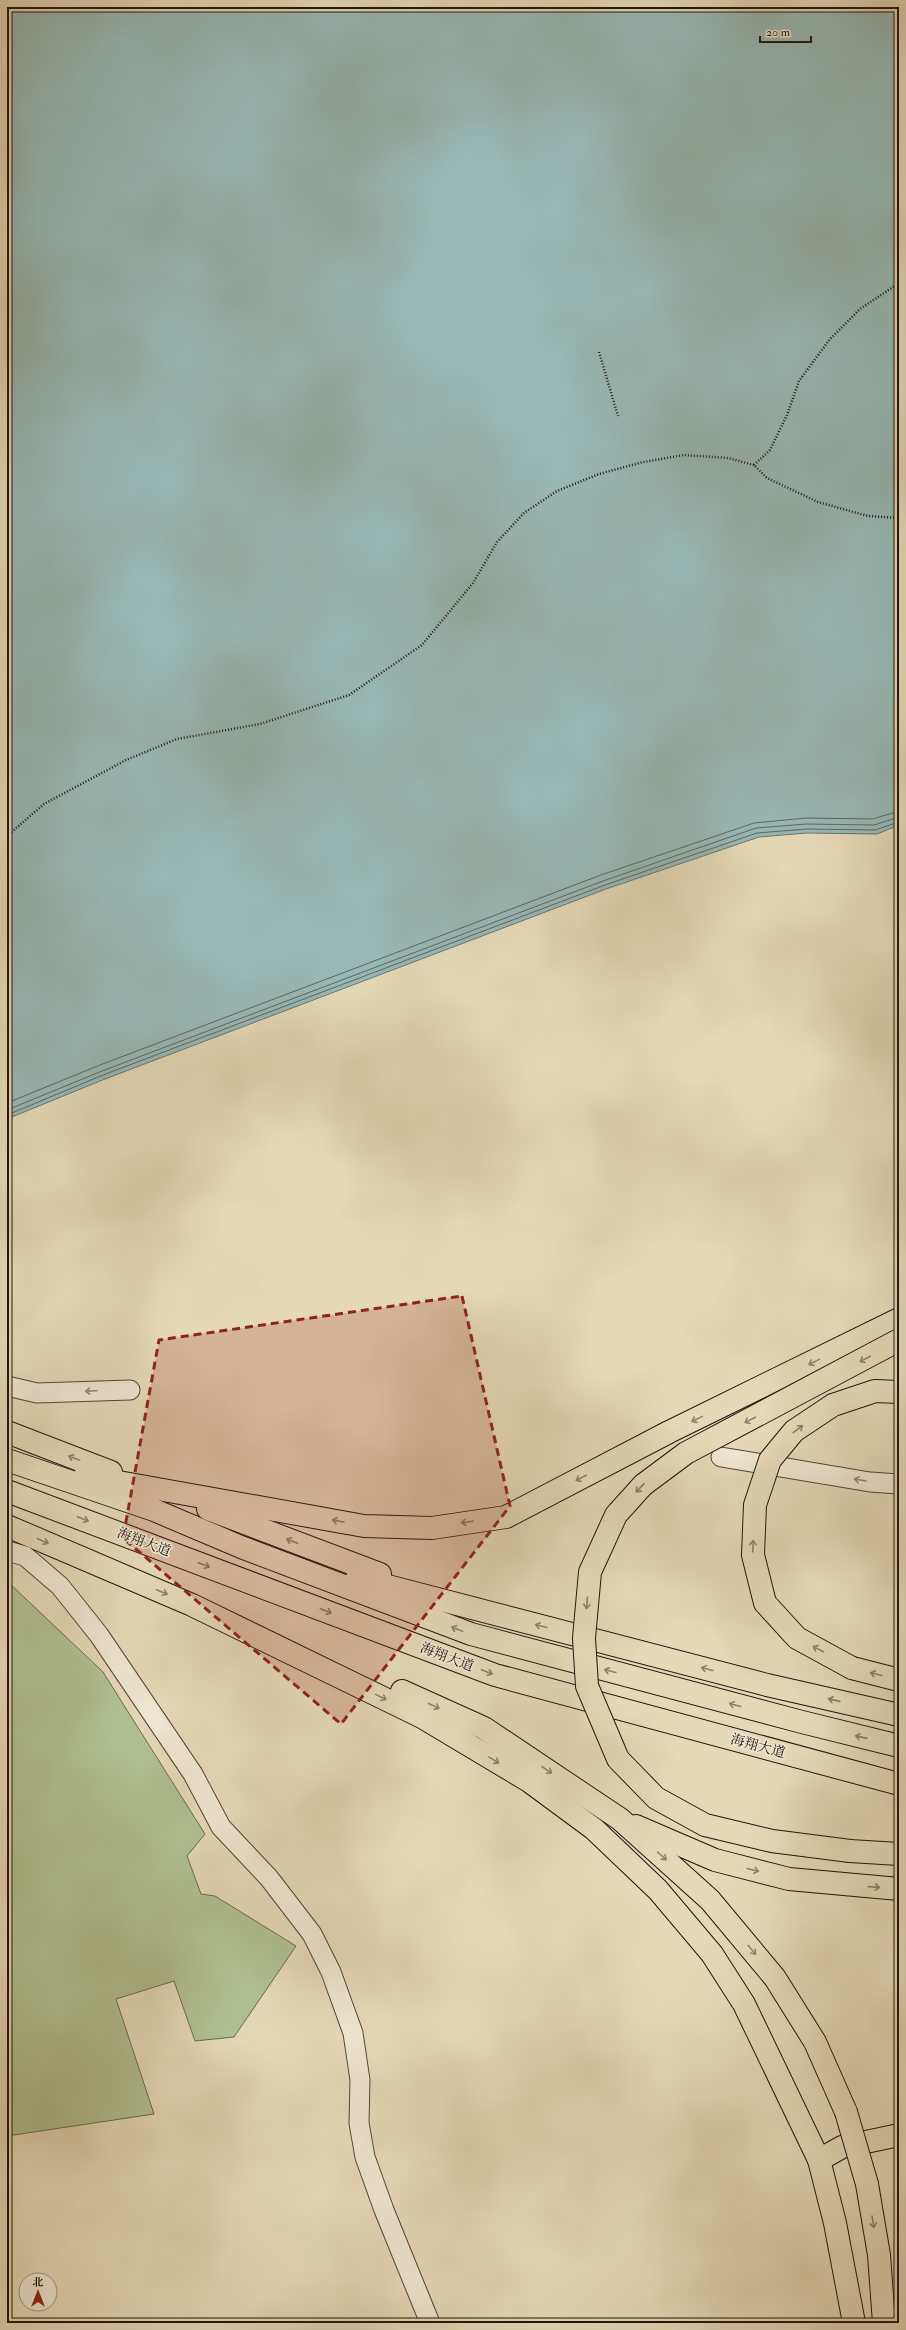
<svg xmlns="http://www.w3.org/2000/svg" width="906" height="2330" font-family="'IM FELL Double Pica','Noto Serif SC',serif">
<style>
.green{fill:#b0c092;stroke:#686a50}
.water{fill:#97b8b5;stroke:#677673}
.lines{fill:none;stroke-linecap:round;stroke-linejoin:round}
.shore{stroke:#5c6662;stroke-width:1}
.minor-casing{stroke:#514539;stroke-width:21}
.highway-casing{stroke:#20140f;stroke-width:24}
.path{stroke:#20140f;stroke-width:2.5;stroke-dasharray:1 2;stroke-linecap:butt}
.minor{stroke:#eee6d0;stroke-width:19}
.highway{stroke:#e5d8b7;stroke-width:22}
.highway-bridge-casing{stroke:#20140f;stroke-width:24;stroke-linecap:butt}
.highway-bridge{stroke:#e5d8b7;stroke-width:22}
.oneway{stroke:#8c806b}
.oneway2{stroke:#918879}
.marked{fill:#8f2418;fill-opacity:0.2;stroke:#8f2418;stroke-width:3;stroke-dasharray:8 5;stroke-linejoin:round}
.labels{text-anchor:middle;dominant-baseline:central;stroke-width:3;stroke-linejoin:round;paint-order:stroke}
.street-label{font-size:14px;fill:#20140f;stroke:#eee6d0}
</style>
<rect width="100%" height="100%" fill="#e5d8b7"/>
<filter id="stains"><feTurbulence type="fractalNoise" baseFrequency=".005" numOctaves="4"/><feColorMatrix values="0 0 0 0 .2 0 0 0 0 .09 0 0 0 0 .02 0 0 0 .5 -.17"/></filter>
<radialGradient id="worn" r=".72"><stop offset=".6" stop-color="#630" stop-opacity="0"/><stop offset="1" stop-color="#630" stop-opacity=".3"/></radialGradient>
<path class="green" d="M7,1581L103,1672L205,1834L187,1856L201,1894L215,1896L296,1946L234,2037L195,2041L174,1981L116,1999L154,2114L7,2136Z"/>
<path class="water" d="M7,7H899V825L877,834L807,833L759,837L606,889L105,1079L7,1119Z"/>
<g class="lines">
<g class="shore">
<path d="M7,1103L100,1065L601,875L754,823L806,818L873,819L899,811"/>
<path d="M7,1110L102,1071L603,881L756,828L806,824L874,825L899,817"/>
<path d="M7,1115L103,1075L605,885L757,833L807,829L875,830L899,822"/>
</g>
<g class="minor-casing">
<g id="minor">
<path d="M7,1386L37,1393L130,1390"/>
<path d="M721,1457L870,1482L899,1484"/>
<path d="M7,1551L25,1556L60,1586L99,1635L193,1774L221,1827L269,1878L312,1934L331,1972L353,2033L360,2080L359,2123L365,2157L384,2210L430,2323"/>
</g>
</g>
<g class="highway-casing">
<g id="highway">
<path d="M7,1432L111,1472"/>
<path d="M7,1460L154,1510L241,1547L471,1634L802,1722L899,1746"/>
<path d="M85,1476L364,1526L432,1528L506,1517L669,1432L899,1319"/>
<path d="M7,1491L495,1675L899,1784"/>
<path d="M208,1509L380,1574"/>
<path d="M7,1526L192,1605L422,1717L529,1781L594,1829L658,1890L712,1954L744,2004L819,2160L835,2223L854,2323"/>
<path d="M357,1578L767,1685L899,1715"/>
<path d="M852,1668L899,1680"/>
<path d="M402,1691L484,1728L620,1819L710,1900L775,1978L815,2042L846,2112"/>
<path d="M636,1826L715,1860L789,1879L899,1889"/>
<path d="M850,1851L899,1854"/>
<path d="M819,2160L842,2147L899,2135"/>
<path d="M867,2184L879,2255L884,2323"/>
</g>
</g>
<g class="path">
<path d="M599,352L618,416"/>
<path d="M754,465L770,450L787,415L799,381L830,339L860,309L899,283"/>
<path d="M7,836L44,804L126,760L177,739L260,724L349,695L422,645L473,583L497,542L524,513L557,491L599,474L643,462L684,455L728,458L754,465L767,478L818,502L868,516L899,518"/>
</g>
<use href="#minor" class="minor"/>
<use href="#highway" class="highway"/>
<g class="highway-bridge-casing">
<g id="highway-bridge">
<path d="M852,1668L797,1638L765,1603L753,1555L755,1505L770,1460L794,1431L833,1405L875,1391L899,1392"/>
<path d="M850,1851L772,1841L705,1825L656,1798L618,1759L587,1686L584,1638L590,1572L616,1515L643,1485L686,1453L899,1340"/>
<path d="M846,2112L867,2184"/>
</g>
</g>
<use href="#highway-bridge" class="highway-bridge"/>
</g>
<defs><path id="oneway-shaft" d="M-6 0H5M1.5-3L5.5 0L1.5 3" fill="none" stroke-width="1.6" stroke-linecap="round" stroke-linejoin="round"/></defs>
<g class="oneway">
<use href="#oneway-shaft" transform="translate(865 1359) rotate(152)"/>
<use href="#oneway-shaft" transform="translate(814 1362) rotate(154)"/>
<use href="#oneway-shaft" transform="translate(697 1419) rotate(154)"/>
<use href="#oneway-shaft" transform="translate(750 1420) rotate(152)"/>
<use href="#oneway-shaft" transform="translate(798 1429) rotate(-37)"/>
<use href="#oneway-shaft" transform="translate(74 1458) rotate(-159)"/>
<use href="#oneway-shaft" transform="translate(581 1478) rotate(153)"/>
<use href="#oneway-shaft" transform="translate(640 1488) rotate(133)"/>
<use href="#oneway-shaft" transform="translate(83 1519) rotate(21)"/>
<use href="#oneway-shaft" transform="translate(338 1521) rotate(-170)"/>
<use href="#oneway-shaft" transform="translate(467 1522) rotate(172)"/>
<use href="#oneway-shaft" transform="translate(43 1541) rotate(23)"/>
<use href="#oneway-shaft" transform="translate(292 1541) rotate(-159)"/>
<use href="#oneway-shaft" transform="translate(753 1546) rotate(-88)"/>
<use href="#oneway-shaft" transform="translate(204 1565) rotate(21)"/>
<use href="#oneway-shaft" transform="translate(162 1592) rotate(23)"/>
<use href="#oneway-shaft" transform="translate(587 1603) rotate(95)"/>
<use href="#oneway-shaft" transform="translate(326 1611) rotate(21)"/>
<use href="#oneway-shaft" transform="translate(541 1626) rotate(-165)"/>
<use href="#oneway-shaft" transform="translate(457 1629) rotate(-159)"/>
<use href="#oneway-shaft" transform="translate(818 1649) rotate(-152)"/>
<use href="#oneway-shaft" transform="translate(707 1669) rotate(-165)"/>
<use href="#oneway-shaft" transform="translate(610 1671) rotate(-165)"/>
<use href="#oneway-shaft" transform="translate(487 1672) rotate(21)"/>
<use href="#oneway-shaft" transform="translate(876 1674) rotate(-166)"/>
<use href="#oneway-shaft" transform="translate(381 1697) rotate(26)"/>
<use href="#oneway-shaft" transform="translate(834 1700) rotate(-167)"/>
<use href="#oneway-shaft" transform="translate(735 1705) rotate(-165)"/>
<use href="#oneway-shaft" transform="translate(434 1706) rotate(25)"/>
<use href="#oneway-shaft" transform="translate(861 1737) rotate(-167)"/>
<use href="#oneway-shaft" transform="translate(494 1760) rotate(31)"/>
<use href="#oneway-shaft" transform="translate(547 1770) rotate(34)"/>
<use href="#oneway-shaft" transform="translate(662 1856) rotate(42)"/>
<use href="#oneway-shaft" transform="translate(753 1870) rotate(14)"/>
<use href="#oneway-shaft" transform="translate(874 1887) rotate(4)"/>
<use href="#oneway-shaft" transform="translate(752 1950) rotate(50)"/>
<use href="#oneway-shaft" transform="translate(873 2222) rotate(81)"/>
</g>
<g class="oneway2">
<use href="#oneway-shaft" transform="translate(91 1391) rotate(178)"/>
<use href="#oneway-shaft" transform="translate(860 1480) rotate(-170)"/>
</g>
<path class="marked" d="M462,1296L510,1506L341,1724L123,1538L159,1340Z"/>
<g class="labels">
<g class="street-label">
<text transform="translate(144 1542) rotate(21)">海翔大道</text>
<text transform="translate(447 1657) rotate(21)">海翔大道</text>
<text transform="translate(758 1746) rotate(15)">海翔大道</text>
</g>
</g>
<rect width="906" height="2330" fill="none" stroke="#e5d8b7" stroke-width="24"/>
<rect x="8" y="8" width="890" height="2314" fill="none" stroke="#20140f" stroke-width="2"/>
<rect x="12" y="12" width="882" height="2306" fill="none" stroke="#20140f"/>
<g transform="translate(38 2292)"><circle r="19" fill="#eee6d0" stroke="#9c9283"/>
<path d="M0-3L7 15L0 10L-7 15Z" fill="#8f2418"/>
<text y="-6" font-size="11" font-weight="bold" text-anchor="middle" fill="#20140f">北</text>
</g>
<path d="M760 36v6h51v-6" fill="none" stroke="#20140f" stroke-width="2"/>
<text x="766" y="36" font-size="12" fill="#20140f" stroke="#eee6d0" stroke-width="3" paint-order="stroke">20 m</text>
<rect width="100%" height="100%" filter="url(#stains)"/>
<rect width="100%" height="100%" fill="url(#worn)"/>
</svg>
